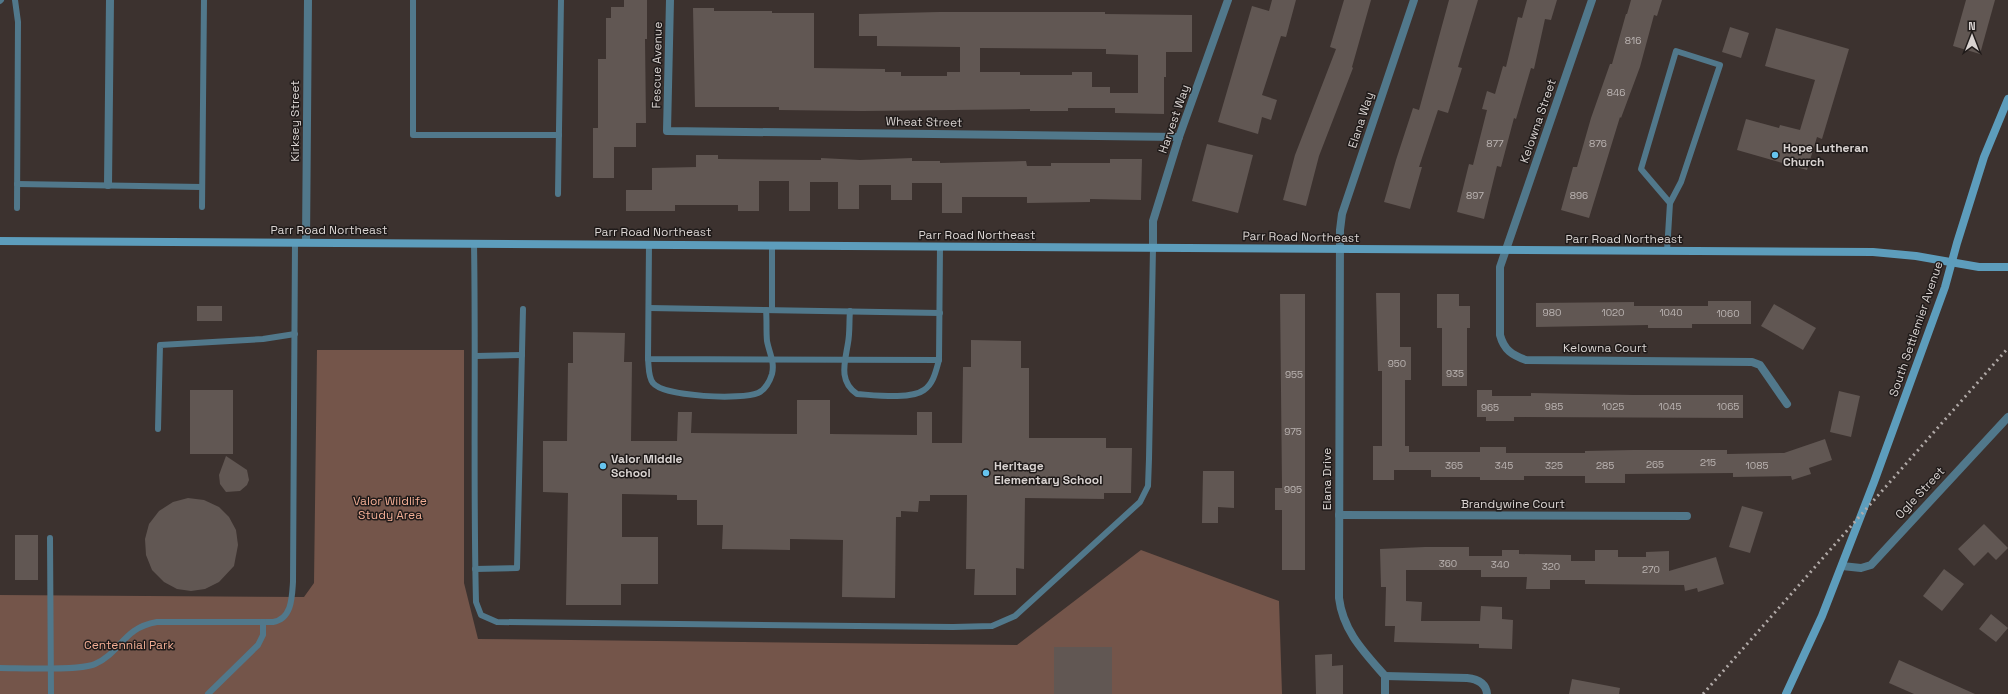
<svg xmlns="http://www.w3.org/2000/svg" width="2008" height="694" font-family="'Space Grotesk',sans-serif">
<style>
.green{fill:#74554a}
.building{fill:#615753;fill-rule:evenodd}
.lines{fill:none;stroke-linecap:round;stroke-linejoin:round}
.lane{stroke:#51788b;stroke-width:6}
.street{stroke:#51788b;stroke-width:8}
.secondary{stroke:#5d9dbc;stroke-width:8}
.rail{stroke:#b1aaa8;stroke-width:3;stroke-dasharray:2 4;stroke-linecap:butt}
.poi-dot{fill:#66c4ef;stroke:#201b1a;stroke-width:1.5}
.labels{text-anchor:middle;dominant-baseline:central;stroke-width:3;stroke-linejoin:round;paint-order:stroke}
.number-label{font-size:10px;fill:#bbb4b2}
.street-label{font-size:12px;fill:#d9d3d1;stroke:#201b1a}
.poi-label{font-size:12px;font-weight:bold;fill:#d9d3d1;stroke:#201b1a;text-anchor:start}
.park-label{font-size:12px;fill:#f1ad94;stroke:#201b1a}
</style>
<rect width="100%" height="100%" fill="#3c322f"/>
<path class="green" d="M317,350H464V583L478,639L1017,645L1141,550L1279,601L1282,694H0V595L304,597L314,583Z"/>
<g class="building">
<path d="M624,0H647V39H645L646,123H636V147H614V178H593V128H598V59H606V18H611V7H624Z"/>
<path d="M1272,0H1296L1286,37L1281,36L1262,95L1277,100L1271,120L1262,117L1258,134L1218,122L1252,6L1269,11Z"/>
<path d="M1344,0H1371L1352,67L1353,68L1319,156L1306,206L1283,200L1295,155L1336,49L1330,47Z"/>
<path d="M1449,0H1478L1458,67L1462,68L1448,113L1438,110L1419,167H1422L1410,209L1384,202L1396,160L1413,108L1419,110Z"/>
<path d="M1527,0H1557L1551,20L1545,19L1534,69L1531,68L1516,119L1514,118L1501,167L1497,166L1484,219L1457,212L1469,164L1473,165L1487,110L1482,109L1487,91L1495,94L1503,66L1506,67L1518,17L1522,18Z"/>
<path d="M1631,0H1662L1657,16L1654,15L1640,67L1621,118L1620,117L1589,218L1561,210L1573,167H1577L1591,118L1610,64H1612L1626,14H1627Z"/>
<path d="M1966,0H1995L1980,54L1953,46Z"/>
<path d="M693,8H714V11H772V13H814V68L885,69V72H901V76H947V72H960V47L877,46V36H859V14L939,12H1105V14L1192,15V52H1166V77H1164V114L1115,113V108H1068V111H1030V109L863,111L779,110V107H695ZM980,48L1106,49V54L1138,55V93H1110V87H1092V72H1072V75H1020V72H980Z"/>
<path d="M1730,27L1749,33L1741,58L1722,52Z"/>
<path d="M1776,28L1849,49L1822,139L1817,137L1807,170L1737,150L1746,119L1779,128L1780,125L1800,130L1815,80L1765,66Z"/>
<path d="M1207,144L1253,155L1238,213L1192,201Z"/>
<path d="M696,155H718V159L821,160V158L860,160L912,158V161H940V163L1026,161L1027,166H1051V163H1110V159H1142L1141,200L1090,199V202L1027,203V197H962V213H942V183H912V200H891V185H859V209H838V182H810V211H789V181H759V211H738V205H675V211H626V190H652V168L696,167Z"/>
<path d="M1376,293H1400V347H1411V380H1405V446H1409V452H1480V447H1506V453H1585V451L1633,450H1727V454L1784,453L1825,439L1832,460L1809,468L1811,474L1792,480L1791,476L1733,477V473L1625,474V483H1585V476H1524V480H1480V477H1431V470H1394V480H1373V446H1382V371H1378Z"/>
<path d="M1280,294H1305V570H1282V510H1275V488H1282Z"/>
<path d="M1437,294H1459V306H1470V328H1467V386H1442V328H1437Z"/>
<path d="M1708,301H1751V324H1692V328H1648V325L1536,327V303L1634,302V306H1708Z"/>
<path d="M1774,304L1816,328L1803,350L1761,326Z"/>
<rect x="197" y="306" width="25" height="15"/>
<path d="M573,332L625,333L624,362H632L631,441H677L678,412H692L691,433L797,434V400H830V434L917,435V412H932V443H962L963,367H971V340L1021,341V368H1029V438H1106V448H1132L1131,493H1104V499L1025,498L1024,569L1016,568V595H974L975,569H966L967,495H930V501H919L918,512L901,511V517H896L895,598L842,597L843,540L790,539V550L722,549L723,525H697V500H677V495L622,494V537H658V584H621V605H566L568,493L543,492V441H567L568,363H573Z"/>
<rect x="190" y="390" width="43" height="64"/>
<path d="M1477,390H1492V396H1531V393L1634,395H1743V418L1514,417V421H1486V417H1477Z"/>
<path d="M1839,391L1860,396L1851,437L1830,432Z"/>
<path d="M226,456L247,470L249,480L247,485L240,491L226,492L220,484L219,475Z"/>
<path d="M1203,471H1234V508L1218,507V523H1202Z"/>
<path d="M188,498L204,500L219,507L229,517L236,530L238,545L234,566L219,582L205,589L191,591L177,589L164,582L152,570L146,555L145,539L149,524L159,511L173,502Z"/>
<path d="M1742,506L1763,512L1750,553L1729,547Z"/>
<path d="M1984,524L2008,548L1996,560L1988,552L1974,566L1958,549Z"/>
<rect x="15" y="535" width="23" height="45"/>
<path d="M1425,547H1469V556H1502V550H1519V554L1571,555V561H1595V550H1618V557H1646V552L1669,551V571L1716,557L1724,584L1698,592L1697,588L1685,591L1684,585L1585,584V580H1550V589H1526L1527,577H1481V570H1406V601L1422,602L1421,621H1480L1481,606L1502,607V619L1513,620L1512,649L1479,648V644L1394,642L1395,626H1385L1386,587H1381L1380,549Z"/>
<path d="M1944,569L1964,584L1942,611L1923,596Z"/>
<path d="M1991,614L2008,628L1996,642L1979,629Z"/>
<rect x="1054" y="647" width="58" height="47"/>
<path d="M1332,654V666L1343,665V694H1316L1315,655Z"/>
<path d="M1899,660L1975,694H1914L1889,683Z"/>
<path d="M1572,679L1620,688L1619,694H1569Z"/>
</g>
<g class="lines">
<g class="lane">
<path d="M15,0L18,22L17,208"/>
<path d="M413,0V135H559"/>
<path d="M0,1L1,0"/>
<path d="M17,184L202,187"/>
<path d="M558,194L561,0"/>
<path d="M202,207L204,0"/>
<path d="M474,243C476,363 473,483 476,602L481,615L497,622L953,627L992,626L1015,616L1140,502L1148,486L1149,459L1153,248"/>
<path d="M649,244L648,359L939,360L940,247"/>
<path d="M1667,251L1670,203L1681,182L1720,65L1676,51L1641,169L1670,203"/>
<path d="M649,308L940,313"/>
<path d="M772,310V246"/>
<path d="M850,311C849,322 850,332 848,343C845,362 838,381 857,394C873,395 911,400 924,390C934,383 936,370 939,360"/>
<path d="M476,356L522,355"/>
<path d="M648,359C649,367 648,377 653,383C664,397 742,400 758,393C765,390 770,381 772,374C775,362 769,352 767,341C766,331 767,320 766,310"/>
<path d="M158,429L160,345L263,339L295,334"/>
<path d="M50,538L51,694"/>
<path d="M475,569L517,568L523,309"/>
<path d="M0,668C20,668 80,671 95,664C122,652 122,628 157,622H273C292,619 292,597 293,582L295,242"/>
<path d="M208,694L258,645L263,635V622"/>
</g>
<g class="street">
<path d="M670,0L667,131L1179,137"/>
<path d="M1592,0L1500,267V335C1504,350 1512,355 1526,360L1752,362L1760,365L1787,404"/>
<path d="M108,185L110,0"/>
<path d="M306,242L308,0"/>
<path d="M1153,248V221L1179,137L1228,0"/>
<path d="M1339,515L1687,516"/>
<path d="M1842,566L1861,568L1871,565L2008,417"/>
<path d="M1385,676L1467,678C1477,679 1486,683 1487,694"/>
<path d="M1385,694V676C1364,652 1343,631 1339,598L1340,230L1342,214L1414,0"/>
</g>
<g class="secondary">
<path d="M0,241L1873,252L1916,256L1979,267H2008"/>
<path d="M1786,694L1822,616L1874,482L1945,287L1957,243L1984,157L2008,99"/>
</g>
<path class="rail" d="M1703,694L2008,348"/>
</g>
<g class="poi-dot">
<circle cx="1775" cy="155" r="4"/>
<circle cx="603" cy="466" r="4"/>
<circle cx="986" cy="473" r="4"/>
</g>
<g class="labels">
<g class="number-label">
<text x="1633" y="40">816</text>
<text x="1616" y="92">846</text>
<text x="1495" y="143">877</text>
<text x="1598" y="143">876</text>
<text x="1475" y="195">897</text>
<text x="1579" y="195">896</text>
<text x="1552" y="312">980</text>
<text x="1613" y="312">1020</text>
<text x="1671" y="312">1040</text>
<text x="1728" y="313">1060</text>
<text x="1397" y="363">950</text>
<text x="1455" y="373">935</text>
<text x="1294" y="374">955</text>
<text x="1554" y="406">985</text>
<text x="1613" y="406">1025</text>
<text x="1670" y="406">1045</text>
<text x="1728" y="406">1065</text>
<text x="1490" y="407">965</text>
<text x="1293" y="431">975</text>
<text x="1708" y="462">215</text>
<text x="1655" y="464">265</text>
<text x="1454" y="465">365</text>
<text x="1504" y="465">345</text>
<text x="1554" y="465">325</text>
<text x="1605" y="465">285</text>
<text x="1757" y="465">1085</text>
<text x="1293" y="489">995</text>
<text x="1448" y="563">360</text>
<text x="1500" y="564">340</text>
<text x="1551" y="566">320</text>
<text x="1651" y="569">270</text>
</g>
<g class="street-label">
<text transform="translate(657 65) rotate(-89)">Fescue Avenue</text>
<text transform="translate(1174 119) rotate(-71)">Harvest Way</text>
<text transform="translate(1361 120) rotate(-72)">Elana Way</text>
<text transform="translate(295 121) rotate(-90)">Kirksey Street</text>
<text transform="translate(1538 121) rotate(-71)">Kelowna Street</text>
<text transform="translate(924 122) rotate(1)">Wheat Street</text>
<text x="329" y="230">Parr Road Northeast</text>
<text x="653" y="232">Parr Road Northeast</text>
<text x="977" y="235">Parr Road Northeast</text>
<text transform="translate(1301 237) rotate(1)">Parr Road Northeast</text>
<text x="1624" y="239">Parr Road Northeast</text>
<text transform="translate(1916 329) rotate(-71)">South Settlemier Avenue</text>
<text x="1605" y="348">Kelowna Court</text>
<text transform="translate(1327 479) rotate(-90)">Elana Drive</text>
<text transform="translate(1920 493) rotate(-47)">Ogle Street</text>
<text x="1513" y="504">Brandywine Court</text>
</g>
<g class="poi-label">
<text x="1783" y="148">Hope Lutheran<tspan x="1783" dy="14">Church</tspan></text>
<text x="611" y="459">Valor Middle<tspan x="611" dy="14">School</tspan></text>
<text x="994" y="466">Heritage<tspan x="994" dy="14">Elementary School</tspan></text>
</g>
<g class="park-label">
<text x="390" y="501">Valor Wildlife<tspan x="390" dy="14">Study Area</tspan></text>
<text x="129" y="645">Centennial Park</text>
</g>
</g>
<g transform="translate(1972 36)" stroke="#201b1a" stroke-width="3" paint-order="stroke">
<path d="M0-3L7 15L0 10L-7 15Z" fill="#d9d3d1"/>
<text y="-6" font-size="11" font-weight="bold" text-anchor="middle" fill="#d9d3d1">N</text>
</g>
</svg>
